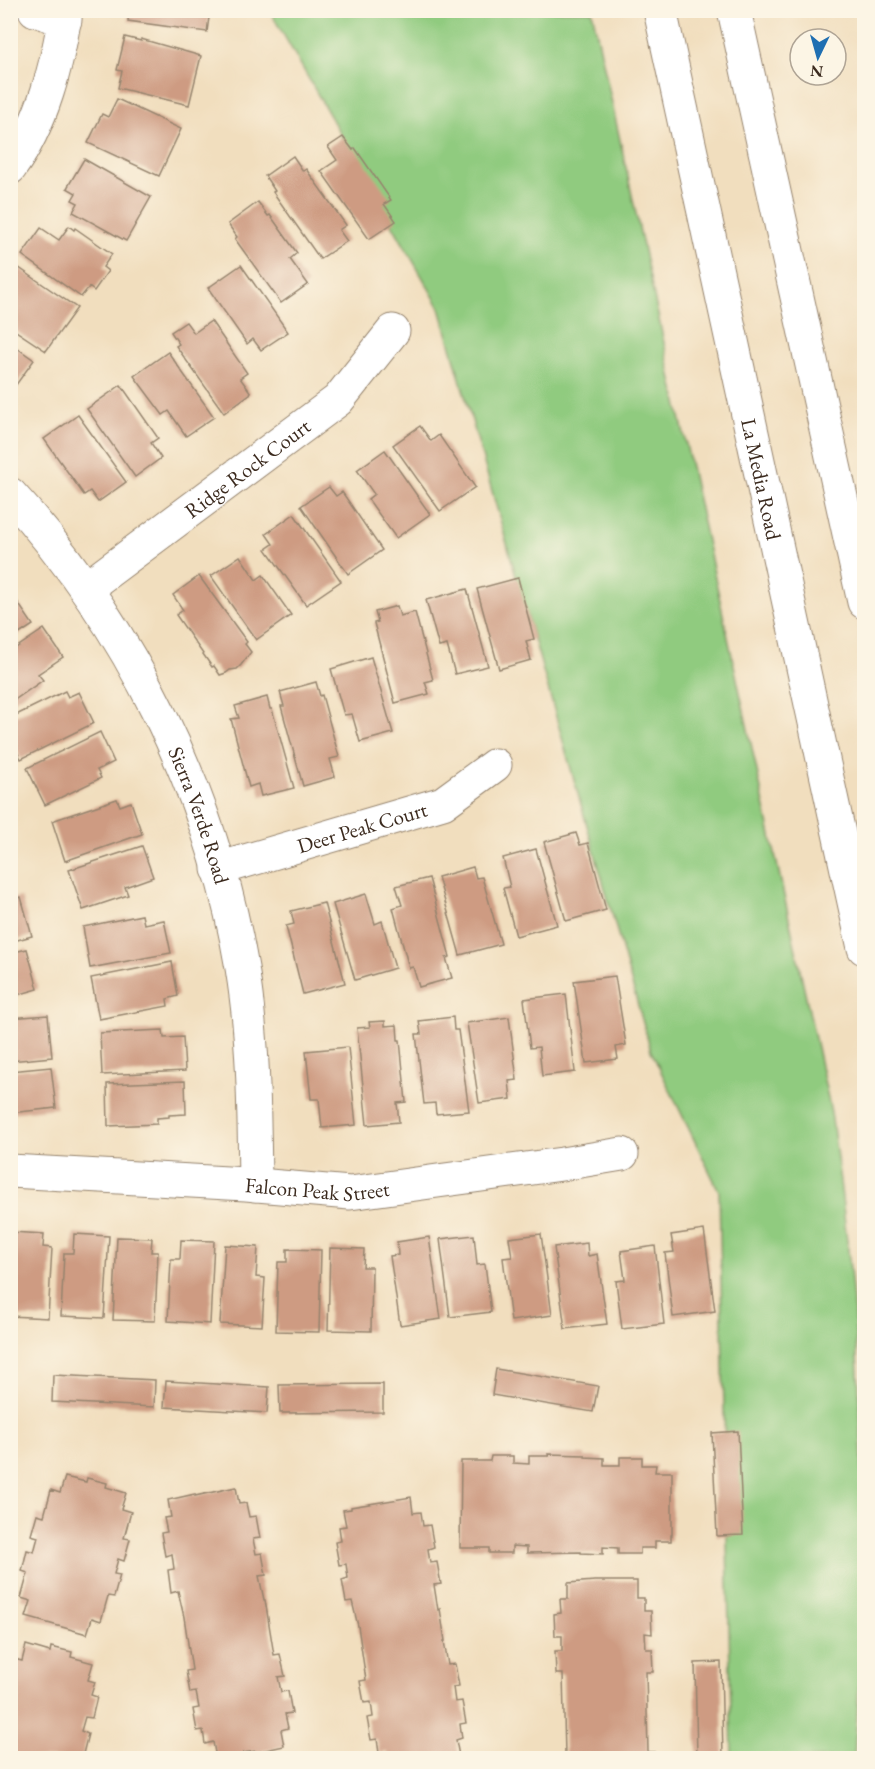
<svg xmlns="http://www.w3.org/2000/svg" width="875" height="1769" font-family="'EB Garamond',serif">
<style>
.green{fill:#90cb7f;stroke:#667a4e;stroke-width:1.5}
.building{fill:#ce9b82}
.lines{fill:none;stroke-linecap:round;stroke-linejoin:round}
.minor-casing{stroke:#96846e;stroke-width:35}
.primary-casing{stroke:#96846e;stroke-width:35}
.minor{stroke:#fff;stroke-width:33}
.primary{stroke:#fff;stroke-width:33}
.labels{text-anchor:middle;dominant-baseline:central;stroke-width:6;stroke-linejoin:round;paint-order:stroke}
.street-label{font-size:21px;fill:#3b2a1e;stroke:#fcf5e5}
</style>
<rect width="100%" height="100%" fill="#fcf5e5"/>
<filter id="ink" filterUnits="userSpaceOnUse"><feTurbulence type="fractalNoise" baseFrequency=".0167" numOctaves="2"/><feDisplacementMap in="SourceGraphic" scale="12" xChannelSelector="R" yChannelSelector="G"/><feConvolveMatrix kernelMatrix="1 2 1 2 8 2 1 2 1" color-interpolation-filters="sRGB"/></filter>
<filter id="wash" filterUnits="userSpaceOnUse"><feTurbulence type="fractalNoise" baseFrequency=".008" numOctaves="4" result="noise"/><feDisplacementMap in="SourceGraphic" scale="24" xChannelSelector="R" yChannelSelector="G"/><feGaussianBlur stdDeviation="1.35" result="paint"/><feColorMatrix in="noise" values="0 0 0 0 0 0 0 0 0 0 0 0 0 0 0 0 0 1.4 0 .05"/><feComposite in="paint" operator="in"/></filter>
<g filter="url(#wash)">
<rect width="100%" height="100%" fill="#f1debe"/>
<path class="green" d="M270,11H592L831,1112C840,1179 849,1247 854,1314C866,1462 866,1611 854,1758H732L719,1191L651,1051L440,308Z"/>
<g id="blocks">
<g class="building">
<path d="M129,10H210L207,32L128,21Z"/>
<path d="M125,37L141,41V39L201,56L189,105L118,88L122,71L117,70Z"/>
<path d="M117,99L181,129L159,176L88,143L102,114L108,117Z"/>
<path d="M343,137L353,150L355,148L391,200L384,204L396,221L369,239L321,171L337,160L328,147Z"/>
<path d="M293,156L303,171L306,169L346,225L339,230L347,241L320,259L273,192L275,191L265,176Z"/>
<path d="M84,159L151,197L126,241L73,212L78,203L72,200L76,193L67,188Z"/>
<path d="M258,202L268,216L270,215L297,253L290,259L308,284L281,303L235,239L237,237L228,224Z"/>
<path d="M69,226L74,230L75,228L112,254L103,267L108,271L94,291L89,287L81,297L22,255L41,228L59,240Z"/>
<path d="M12,263L77,308L46,351L10,327V265Z"/>
<path d="M241,265L288,332L261,350L253,339L247,344L208,288Z"/>
<path d="M211,321L247,373L240,378L251,393L224,413L176,346L179,344L171,332L186,322L194,333Z"/>
<path d="M10,343L34,360L10,393Z"/>
<path d="M168,352L214,417L186,436L169,411L163,415L134,376Z"/>
<path d="M121,385L158,438L151,443L161,458L135,477L87,409Z"/>
<path d="M78,415L126,482L98,502L90,491L84,495L44,439Z"/>
<path d="M420,426L431,441L439,435L475,487L440,511L393,445Z"/>
<path d="M385,450L430,514L396,538L368,499L374,494L357,470Z"/>
<path d="M329,487L336,496L342,492L382,550L348,574L301,506Z"/>
<path d="M294,514L341,581L306,605L266,549L273,544L266,534Z"/>
<path d="M240,556L256,580L263,575L291,615L256,640L211,576Z"/>
<path d="M199,576L247,642L245,644L251,652L241,665L237,669L230,670L226,673L220,675L214,666L212,667L176,615L183,610L173,595Z"/>
<path d="M518,578L534,639L526,641L531,660L499,669L477,589Z"/>
<path d="M467,589L488,666L455,674L447,645L439,647L426,600Z"/>
<path d="M14,597L33,625L10,640V600Z"/>
<path d="M397,606L400,616L415,612L433,680L425,682L429,694L395,703L374,623L378,622L375,612Z"/>
<path d="M44,629L63,657L38,674L43,680L10,703V652Z"/>
<path d="M371,657L393,733L360,742L352,714L344,715L331,669Z"/>
<path d="M316,682L320,696L322,695L339,757L330,759L335,777L303,786L281,706H284L280,692Z"/>
<path d="M65,691L68,697L79,692L94,723L21,759L10,738V718Z"/>
<path d="M267,697L270,709H272L294,788L261,796L258,784L249,787L231,719L239,718L235,706Z"/>
<path d="M100,732L114,762L97,770L101,778L45,805L27,768Z"/>
<path d="M117,799L120,806L131,802L142,834L65,861L52,821Z"/>
<path d="M576,833L580,845L588,843L606,910L566,921L544,842Z"/>
<path d="M142,846L153,877L125,887L128,895L83,910L69,870Z"/>
<path d="M536,849L557,925L516,936L503,888L510,887L503,858Z"/>
<path d="M473,867L476,878L482,877L501,944L460,955L438,877Z"/>
<path d="M429,878L450,957L446,958L452,978L419,987L413,967L409,968L393,908L402,905L396,886Z"/>
<path d="M366,894L375,924L382,921L395,968L355,980L333,904Z"/>
<path d="M21,897L32,936L10,942V899Z"/>
<path d="M324,903L345,983L303,994L286,926L294,924L291,911Z"/>
<path d="M142,915L144,924L164,920L171,953L90,968L83,927Z"/>
<path d="M27,949L38,989L10,997V953Z"/>
<path d="M172,962L178,996L167,999L168,1006L99,1019L91,978Z"/>
<path d="M615,976L626,1045L616,1047L618,1059L586,1063L574,981Z"/>
<path d="M566,994L575,1072L542,1076L539,1047L530,1048L524,999Z"/>
<path d="M48,1015L52,1057L10,1061V1018Z"/>
<path d="M453,1017L454,1030H458L469,1111L436,1114L435,1103L424,1104L416,1034H421L419,1021Z"/>
<path d="M509,1017L517,1080L509,1081L511,1099L479,1103L467,1023Z"/>
<path d="M385,1021V1026L397,1025L398,1040H400L406,1102L397,1103L399,1122L367,1125L357,1028L370,1027L369,1022Z"/>
<path d="M163,1030L164,1038L183,1037L185,1071L102,1075L100,1033Z"/>
<path d="M348,1047L356,1125L322,1128L319,1099H311L306,1051Z"/>
<path d="M51,1067L56,1108L10,1113V1071Z"/>
<path d="M185,1081L186,1114L169,1115V1117L157,1118V1124L108,1126L107,1084Z"/>
<path d="M704,1230L715,1311L673,1317L665,1253L674,1252L671,1235Z"/>
<path d="M10,1232L44,1234L43,1247L52,1248L48,1318L10,1316Z"/>
<path d="M74,1234L109,1236L104,1318L61,1316L64,1253H73Z"/>
<path d="M541,1234L552,1315L511,1321L503,1258L512,1257L509,1238Z"/>
<path d="M474,1235L477,1265L485,1264L491,1312L450,1317L440,1239Z"/>
<path d="M117,1237L152,1238L151,1252H158L155,1321L113,1320Z"/>
<path d="M429,1237L441,1319L400,1325L390,1256L398,1255L397,1242Z"/>
<path d="M181,1240L214,1241L210,1324L168,1321L171,1259H180Z"/>
<path d="M587,1243L588,1256L597,1254L607,1324L565,1329L554,1247Z"/>
<path d="M225,1245L258,1247L256,1277L265,1278L262,1326L220,1324Z"/>
<path d="M655,1246L664,1324L622,1329L616,1281L625,1280L621,1251Z"/>
<path d="M330,1248L364,1249L363,1267H372L371,1331L328,1330Z"/>
<path d="M287,1249L321,1250L319,1332L276,1331L278,1262H287Z"/>
<path d="M496,1369L598,1386L593,1412L492,1395Z"/>
<path d="M53,1375L155,1380L154,1407L52,1402Z"/>
<path d="M166,1381L269,1387L267,1413L164,1407Z"/>
<path d="M383,1384V1412L280,1413L279,1385Z"/>
<path d="M738,1431L743,1535L717,1536L712,1433Z"/>
<path d="M548,1454L585,1455V1457L604,1458V1465H620V1457H642V1465H656L655,1472H672V1535H671V1541H655V1548H640V1554H618V1548L603,1547V1554L581,1553V1552L527,1553V1547L512,1546V1553H489V1548H460L461,1461H490L491,1456H513V1463L529,1464V1456H549Z"/>
<path d="M65,1477L86,1482L87,1478L107,1483L106,1487L126,1493L121,1509L131,1512L124,1538L130,1539L124,1561L118,1559L114,1574L120,1575L114,1597L108,1596L101,1621L92,1618L87,1634L26,1617L31,1601L21,1598L28,1573L22,1571L27,1550L34,1552L38,1537L31,1535L37,1514L44,1516L51,1490L60,1493Z"/>
<path d="M236,1487L239,1504L246,1503L249,1517L256,1516L260,1538L253,1539L256,1554L262,1553L266,1575L259,1576L264,1600H265L274,1655L280,1654L285,1676L278,1677L281,1692L288,1691L292,1713L285,1714L288,1728L281,1730L284,1746L257,1752L256,1751L243,1753V1755L216,1758L213,1742L205,1744L203,1730L197,1731L193,1709L199,1708L196,1692L190,1693L186,1671L192,1670L184,1617L178,1591L171,1593L168,1570L174,1569L172,1554L165,1556L161,1533L167,1532L164,1518L171,1517L168,1500L195,1494V1496Z"/>
<path d="M411,1497L413,1513L421,1512L423,1526L430,1525L434,1547L428,1549L430,1563L437,1562L441,1584L434,1585L438,1610L440,1609L445,1641H444L448,1665L455,1664L459,1686L453,1687L455,1702L462,1701L466,1723L460,1724L462,1738L456,1740L459,1756L450,1758H388L387,1752L379,1753L377,1739L371,1740L367,1718L373,1717L371,1702L364,1703L360,1681L366,1680L358,1626L352,1601L346,1602L342,1580L348,1578L346,1564L339,1565L335,1542L341,1541L339,1527L346,1526L343,1510L351,1509V1507Z"/>
<path d="M595,1581H637V1598H644V1611H651L652,1634L645,1633L646,1649H652L653,1672H646L648,1752H654V1758H558V1755H565L563,1674H556L555,1651H562V1636H555L554,1614L561,1613L560,1599H568V1583Z"/>
<path d="M26,1645L50,1652L51,1647L72,1652L71,1657L93,1663L88,1680L95,1682L91,1695L97,1697L92,1718L85,1717L81,1731L88,1734L82,1758H10V1673L14,1659L22,1661Z"/>
<path d="M721,1662L723,1758H697L695,1663Z"/>
</g>
</g>
</g>
<g filter="url(#ink)">
<use href="#blocks" fill-opacity="0" stroke="#96846e" stroke-width="1.5"/>
<g class="lines">
<g class="minor-casing">
<g id="minor">
<path d="M35,10L65,20"/>
<path d="M10,168C43,123 57,65 66,10"/>
<path id="s1" d="M10,494C130,625 212,793 242,968C254,1040 254,1112 255,1185"/>
<path id="s2" d="M86,588L338,400L393,331"/>
<path id="s3" d="M218,869L443,803L495,765"/>
<path id="s4" d="M10,1171L246,1184L350,1193L562,1164L622,1154"/>
</g>
</g>
<g class="primary-casing">
<g id="primary">
<path id="s5" d="M660,10L864,948"/>
<path d="M734,10L864,602"/>
</g>
</g>
<use href="#minor" class="minor"/>
<use href="#primary" class="primary"/>
</g>
</g>
<g class="labels">
<g class="street-label">
<text stroke="none"><textPath href="#s2" startOffset="201">Ridge Rock Court</textPath></text>
<text stroke="none"><textPath href="#s5" startOffset="480">La Media Road</textPath></text>
<text stroke="none"><textPath href="#s1" startOffset="376">Sierra Verde Road</textPath></text>
<text stroke="none"><textPath href="#s3" startOffset="150">Deer Peak Court</textPath></text>
<text stroke="none"><textPath href="#s4" startOffset="308">Falcon Peak Street</textPath></text>
</g>
</g>
<rect width="875" height="1769" fill="none" stroke="#fcf5e5" stroke-width="36"/>
<g transform="translate(818 57) rotate(185)"><circle r="28" fill="#fcf5e5" stroke="#afa495" stroke-width="1.5"/>
<path d="M0-4.5L10 22L0 15L-10 22Z" fill="#1f6fb2"/>
<text y="-9" font-size="16" font-weight="bold" text-anchor="middle" fill="#3b2a1e">N</text>
</g>
</svg>
